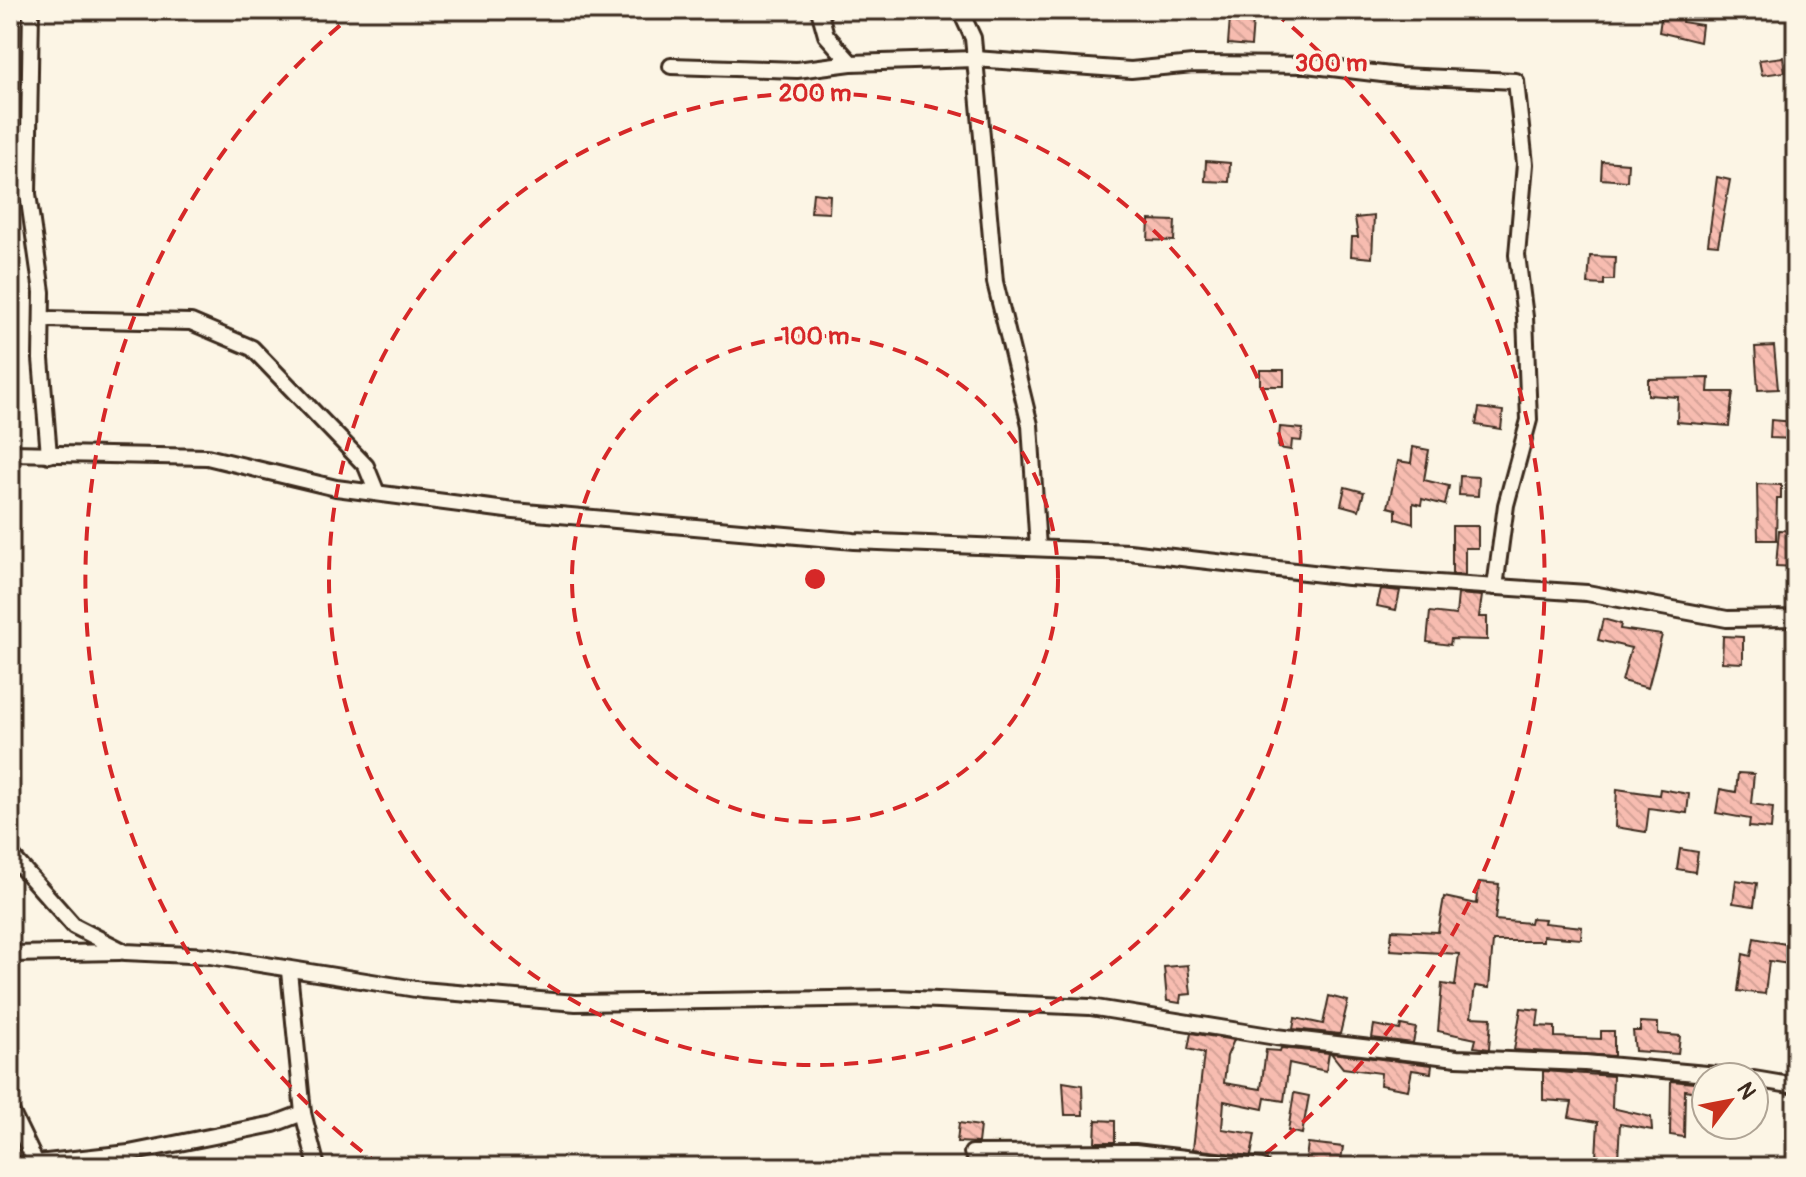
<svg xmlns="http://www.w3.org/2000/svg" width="1806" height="1177" font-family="Pangolin,sans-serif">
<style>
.building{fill:url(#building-back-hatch);stroke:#3b2a1e;stroke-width:2}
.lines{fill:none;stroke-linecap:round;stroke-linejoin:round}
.street-casing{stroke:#3b2a1e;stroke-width:20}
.street{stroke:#fcf5e5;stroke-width:14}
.ring{fill:none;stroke:#d62828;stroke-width:4;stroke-dasharray:14 10}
.centre{fill:#d62828;stroke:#fcf5e5;stroke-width:4}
.ring-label{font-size:24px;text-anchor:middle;font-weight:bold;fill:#d62828;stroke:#fcf5e5;stroke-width:6;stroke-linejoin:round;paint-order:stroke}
</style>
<defs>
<pattern id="building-back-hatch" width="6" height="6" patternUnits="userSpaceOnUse" patternTransform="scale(2)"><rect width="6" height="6" fill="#f7bcb0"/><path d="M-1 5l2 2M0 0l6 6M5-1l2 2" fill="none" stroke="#d5a297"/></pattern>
</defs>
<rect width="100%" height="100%" fill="#fcf5e5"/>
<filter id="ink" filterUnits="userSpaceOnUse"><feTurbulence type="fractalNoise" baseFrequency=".0125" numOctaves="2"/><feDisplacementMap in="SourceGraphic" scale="16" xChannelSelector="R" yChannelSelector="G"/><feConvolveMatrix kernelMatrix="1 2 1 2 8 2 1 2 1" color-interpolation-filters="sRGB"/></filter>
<g filter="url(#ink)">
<g class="building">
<path d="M1662,12L1683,15L1682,22L1702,25L1700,42L1659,32Z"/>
<path d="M1230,18L1253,20L1251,46L1228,44Z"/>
<path d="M1783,57L1785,72L1762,75L1759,60Z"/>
<path d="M1206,161L1230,163L1229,182L1205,181Z"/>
<path d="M1602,161L1628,163L1627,181L1601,179Z"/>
<path d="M1717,177L1730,180L1718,245L1708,244Z"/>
<path d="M813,193L830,195L829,213L811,212Z"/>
<path d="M1374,216L1372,258L1351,256L1352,237H1358L1355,218Z"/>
<path d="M1149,220L1175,221L1174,241L1148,240Z"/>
<path d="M1590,256L1615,257L1614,280H1604V285L1588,284Z"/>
<path d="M1774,346L1778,389L1758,390L1755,347Z"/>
<rect x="1260" y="370" width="24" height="16"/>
<path d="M1709,378L1708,392H1733L1729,426L1677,422L1678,397L1648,395V379Z"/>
<path d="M1479,408L1503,411L1501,429L1476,425Z"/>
<path d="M1771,420L1795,422L1794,439L1770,438Z"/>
<path d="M1280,427L1303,429L1301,441L1292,440L1291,450L1278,448Z"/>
<path d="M1413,447L1429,450L1424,480L1449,486L1445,505L1422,499L1421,505L1413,503V524L1396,519V509L1388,507L1398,461L1411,463Z"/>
<path d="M1460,476L1479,477L1478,496L1459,495Z"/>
<path d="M1757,484L1781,485V498H1777L1776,540H1758Z"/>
<path d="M1345,487L1364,492L1359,510L1341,505Z"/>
<path d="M1452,526H1478V548H1465V575L1452,574Z"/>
<path d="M1779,530L1796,531V567L1776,566Z"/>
<path d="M1381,589L1400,591L1396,610L1377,606Z"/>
<path d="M1458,594L1482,596L1479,617H1487V640L1451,639L1450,645L1427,642L1430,612L1456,615Z"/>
<path d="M1603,619L1621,624L1620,629L1662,635L1648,688L1622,681L1631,648L1598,640Z"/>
<path d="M1723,636L1743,637V663L1722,662Z"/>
<path d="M1738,773L1754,774L1751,804L1773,807L1771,829L1749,827L1750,819L1716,813L1720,789L1736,792Z"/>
<path d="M1617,789L1659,795L1660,789L1689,794L1687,813L1649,808L1646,832L1615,827Z"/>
<path d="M1680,849L1698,852L1695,872L1677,869Z"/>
<path d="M1736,880L1757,883L1754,906L1733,903Z"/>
<path d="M1479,882L1499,884L1495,920L1530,923L1531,918L1545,919L1544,923L1582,927L1581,939L1543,936V941H1493L1489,988L1475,986L1471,1017L1491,1018L1489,1049L1474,1047L1476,1039L1438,1031L1442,984L1455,986L1459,954L1390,950L1392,930L1438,932L1444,897L1477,904Z"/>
<path d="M1754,938L1796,946V965L1769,961L1765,994L1738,991L1743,954L1751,956Z"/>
<path d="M1188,965L1191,994L1181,995L1180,1003L1167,1001L1164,967Z"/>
<path d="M1329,996L1348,1001L1340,1034L1293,1029L1295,1018L1323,1024Z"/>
<path d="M1521,1008L1539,1010L1537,1026L1555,1027V1037L1601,1039V1031H1614V1056L1514,1050Z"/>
<path d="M1640,1022L1658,1023V1034L1680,1036L1678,1054L1635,1051L1633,1031H1640Z"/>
<path d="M1374,1025L1400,1030L1401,1025L1416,1028L1413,1043L1372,1038Z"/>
<path d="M1191,1033L1234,1040L1227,1056L1224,1083L1261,1089L1266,1050L1280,1051L1281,1048L1329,1053L1326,1071L1289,1063L1284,1101L1265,1098L1263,1109L1224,1101L1222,1129L1255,1134L1251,1156L1193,1149L1204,1053L1188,1049Z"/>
<path d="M1331,1053L1432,1065L1431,1073L1412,1070L1408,1090L1380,1085L1381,1073L1343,1068Z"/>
<path d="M1543,1071L1613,1076L1612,1108L1651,1117L1652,1130L1620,1124L1618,1159L1596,1157L1598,1122L1569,1117L1572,1102L1543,1100Z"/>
<path d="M1671,1081L1706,1084V1094L1685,1090L1684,1137L1670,1135Z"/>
<path d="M1063,1082L1082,1085L1083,1115H1065Z"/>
<path d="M1294,1093L1309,1096L1302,1134L1288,1131Z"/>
<path d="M1096,1120L1115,1121V1142H1095Z"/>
<path d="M959,1123L980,1126L978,1143L957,1142Z"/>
<path d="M1308,1143L1343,1147L1340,1167H1305Z"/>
</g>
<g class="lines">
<g class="street-casing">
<g id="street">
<path d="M31,10L28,194L42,292L41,359L49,455"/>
<path d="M819,10L826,35L851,63L975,59L995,282L1030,425L1038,548"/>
<path d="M960,10L973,38L975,59L1131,70L1193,64L1306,65L1399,76L1516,81L1525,164L1517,255L1525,317L1529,420L1506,505L1495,587"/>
<path d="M671,66L797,70L851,63"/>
<path d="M43,319L191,322L252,348L366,466L377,493"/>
<path d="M10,453L207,457L336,488L514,511L854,541L1129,552L1348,577L1587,593L1727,619L1796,618"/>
<path d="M10,854L74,926L125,952L210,956L422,990L576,1003L894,998L1090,1007L1276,1037L1457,1058L1585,1063L1740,1077"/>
<path d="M10,954L120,952"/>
<path d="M1754,1079L1796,1086"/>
<path d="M10,1109L38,1167"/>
<path d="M303,1113L317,1167"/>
<path d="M972,1153L1135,1152L1262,1167"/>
<path d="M10,1166L129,1153L274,1124L303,1113L289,971"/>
</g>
</g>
<use href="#street" class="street"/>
</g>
</g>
<g class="ring">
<circle cx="815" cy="579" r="243"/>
<circle cx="815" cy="579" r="486"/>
<path d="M381 1166A730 730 0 0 1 356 12M1274 12A730 730 0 0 1 1249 1166"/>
</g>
<circle cx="815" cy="579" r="12" class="centre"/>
<g class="ring-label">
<text x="1331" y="71">300 m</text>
<text x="815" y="101">200 m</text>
<text x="815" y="344">100 m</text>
</g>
<rect width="1806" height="1177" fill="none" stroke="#fcf5e5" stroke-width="40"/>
<rect x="20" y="20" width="1766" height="1137" fill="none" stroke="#3b2a1e" stroke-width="3" filter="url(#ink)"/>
<g transform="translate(1730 1101) rotate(58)"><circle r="38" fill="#fcf5e5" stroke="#afa495" stroke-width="2"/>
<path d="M0-6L14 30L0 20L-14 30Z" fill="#c8321e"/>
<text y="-12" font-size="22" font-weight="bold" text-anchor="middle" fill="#3b2a1e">N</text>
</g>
</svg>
